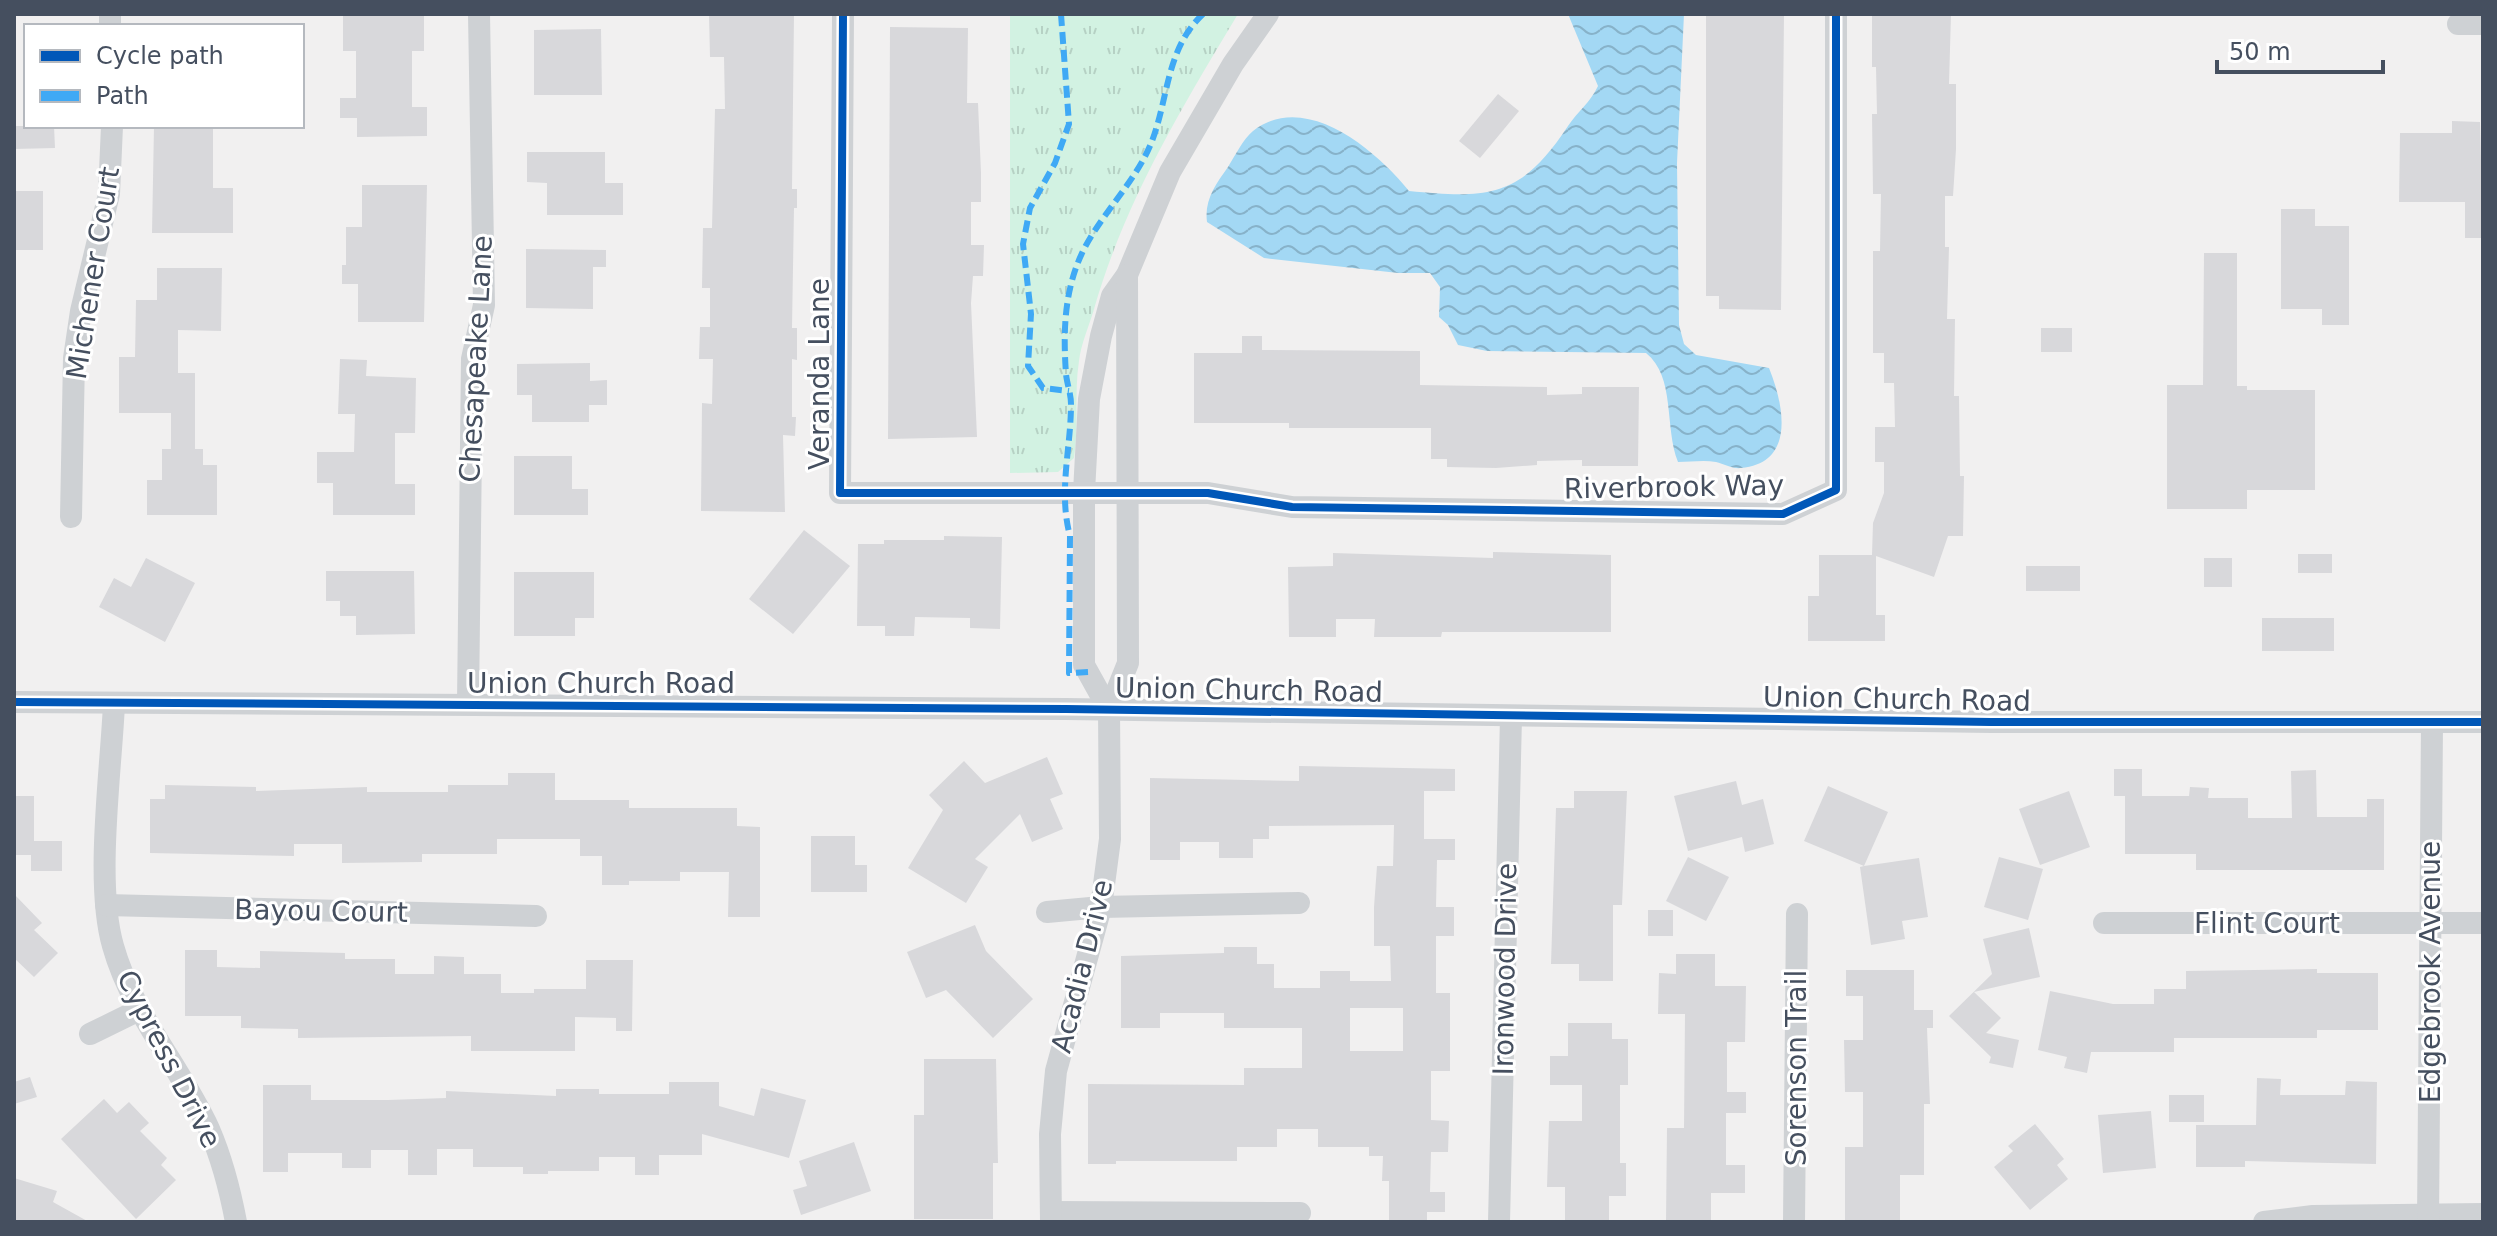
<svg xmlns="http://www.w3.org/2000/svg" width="2497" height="1236" font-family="'DejaVu Sans',sans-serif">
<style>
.park{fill:url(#park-tufts)}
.water{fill:url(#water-waves)}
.building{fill:#d8d8db;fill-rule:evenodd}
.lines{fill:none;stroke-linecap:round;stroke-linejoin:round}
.minor{stroke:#ced1d4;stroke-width:22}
.quiet{stroke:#3fa9f5;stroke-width:6;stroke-dasharray:12 6;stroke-linecap:butt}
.cycleway-casing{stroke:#fff;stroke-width:13}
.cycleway{stroke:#0057b8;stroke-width:8}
.labels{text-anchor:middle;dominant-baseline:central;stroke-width:6;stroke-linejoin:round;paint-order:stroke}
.street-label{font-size:28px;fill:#454f5f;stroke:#fff}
</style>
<defs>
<pattern id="park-tufts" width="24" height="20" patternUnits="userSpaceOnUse" patternTransform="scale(2)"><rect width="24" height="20" fill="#d2f2e2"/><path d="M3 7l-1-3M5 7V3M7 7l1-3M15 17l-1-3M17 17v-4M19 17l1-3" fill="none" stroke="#b6d1c4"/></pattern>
<pattern id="water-waves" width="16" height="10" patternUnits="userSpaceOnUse" patternTransform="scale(2)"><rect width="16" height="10" fill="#a3d8f4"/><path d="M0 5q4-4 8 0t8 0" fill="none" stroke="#87b2c9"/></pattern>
</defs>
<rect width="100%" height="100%" fill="#f1f0f0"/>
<path class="park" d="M1010,14H1238C1181,109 1125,201 1094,309C1089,326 1081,344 1079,361C1074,393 1079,426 1074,458L1058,472L1010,473Z"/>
<path class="water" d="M1568,14H1684L1677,163L1679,325L1684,344L1696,355L1769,368C1784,405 1796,463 1741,468C1733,469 1724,464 1716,462C1704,460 1690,462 1678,462C1664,427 1676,377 1646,353L1487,351L1458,345L1448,325L1439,317L1440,287L1430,273H1398L1264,258L1207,222C1204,200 1216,184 1228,167C1235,156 1243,139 1253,131C1305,90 1376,150 1409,191C1491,199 1521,197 1568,126C1578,111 1590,103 1598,86Z"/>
<g class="building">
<path d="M343,14H424V51H412V107H427V136L357,137V118H340V98H356V51H343Z"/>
<path d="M709,14H794L792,189H797V208H794L792,328H797V360L792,359V417H796L795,436L783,435L785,512L701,511L702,403L712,404L713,359H699L700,327H710V288H702L703,228H712L715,109H725L724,57H710Z"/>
<path d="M1706,14H1784L1781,310L1719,309V296H1706Z"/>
<path d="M1872,14H1951L1949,84H1956V149L1953,196H1945V247H1949L1947,319H1955L1954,396H1959L1960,476H1964L1963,536H1948L1934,577L1876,556V615H1885V641H1808V596H1819V555H1872L1873,523L1884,493V462H1875V427H1895L1894,383H1884V353H1873V251H1880L1881,194H1873L1872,114H1877L1876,67H1872Z"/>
<path d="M890,27L968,28L967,103H978L981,173V202H971V245H984L983,276H973L971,303L977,437L888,439Z"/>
<path d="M601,29L602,95H534V30Z"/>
<path d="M1498,94L1519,111L1480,158L1459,141Z"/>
<path d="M2452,121L2480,122L2483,238H2465V202H2399L2400,133H2452Z"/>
<path d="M14,126H54L55,148L14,149Z"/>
<path d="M154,126H213V188H233V233H152Z"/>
<path d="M527,152H605V183H623V215H547V183L527,182Z"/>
<path d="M362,185H427L424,322H358V284H342V265H346V227H362Z"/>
<rect x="14" y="191" width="29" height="59"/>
<path d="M2281,209H2315V226H2349V325H2322V309H2281Z"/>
<path d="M526,249L606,250V267H593V309L526,308Z"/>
<path d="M2204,253H2237V386H2247V390H2315V490H2247V509H2167V385H2203Z"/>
<path d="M157,268H222L221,331L178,330V373H195V449H203V465H217V515H147V480H162V449H171V413H119V357H135L136,300H157Z"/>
<rect x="2041" y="328" width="31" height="24"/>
<path d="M1242,336H1262V350L1420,351V385L1547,387V395L1582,394V387H1639L1638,466H1582V460L1537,461V465L1496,468L1447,467V459H1431V428H1289V423H1194V353H1242Z"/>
<path d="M340,359L367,360L366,376L416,378L415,433H395V484H415V515H333V483H317V452H354L355,414H338Z"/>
<path d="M590,363V381L607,380V405H589V422H532V395H517V364Z"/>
<path d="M514,456H572V489H588V515H514Z"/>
<path d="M804,530L850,566L793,634L749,599Z"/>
<path d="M944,536L1002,537L1000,629L970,628V618L915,617L914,636H885V626H857L858,544H884V540H944Z"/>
<path d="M1493,552L1611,555V632H1442L1441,637H1374L1375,619H1336V637H1289L1288,567L1333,566V553L1493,558Z"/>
<rect x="2298" y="554" width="34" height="19"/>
<path d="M146,558L195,583L165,642L99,607L114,578L131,587Z"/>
<rect x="2204" y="558" width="28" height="29"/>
<rect x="2026" y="566" width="54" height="25"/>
<path d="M326,571H414L415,634L356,635V616H340V601H326Z"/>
<path d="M514,572H594V618H575V636H514Z"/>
<rect x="2262" y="618" width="72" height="33"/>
<path d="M1047,757L1063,794L1050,799L1063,829L1032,842L1020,814L975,859L988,867L966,903L908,868L943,810L929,795L964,761L985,783Z"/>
<path d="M1299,766L1455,769V791H1424V839H1455V860H1437L1436,907H1454V936H1436V993H1450V1071H1431V1120L1449,1121L1448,1152H1431L1430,1192H1445V1212H1427V1222H1389V1181H1382L1383,1156H1369V1147H1318V1129H1277V1147H1237V1161H1116V1164H1088V1084L1244,1085V1068H1302V1028H1224V1013H1160V1028H1121V956L1224,953V947H1257V964H1274V988H1320V971H1350V981H1391L1390,946H1374V907L1377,866H1393L1394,825L1269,826V839H1253V858H1219V842H1180V860H1150V778L1299,781ZM1350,1008H1403V1051H1350Z"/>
<path d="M2114,769H2142V796H2189L2190,787L2209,788L2208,798H2248V818H2292L2291,771L2316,770L2317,817H2367V799H2384V870H2196V854H2125V796H2114Z"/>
<path d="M508,773H555V800H629V808H737V826L760,827V917H728L729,872H680V881H629V885H602V856H580V839H497V854H422V862L342,863V844H294V856L150,853V799H165V785L256,787V791L367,787V792H448V785H508Z"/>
<path d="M1736,781L1742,805L1763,799L1774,844L1745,852L1742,837L1688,851L1674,796Z"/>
<path d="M1828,786L1888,812L1864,866L1919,858L1928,917L1902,921L1905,939L1871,945L1860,867L1864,866L1804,841Z"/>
<path d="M1574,791H1627L1622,905H1613V981H1579V964H1551L1556,808H1574Z"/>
<path d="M2069,791L2090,847L2040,865L2019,809Z"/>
<path d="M14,796H34V841H62V871H31V855H14Z"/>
<path d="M811,836H855V865H867V892H811Z"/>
<path d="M1688,857L1729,877L1706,921L1666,901Z"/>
<path d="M1999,857L2043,869L2028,920L1984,907Z"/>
<path d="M14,894L42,923L34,930L58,953L34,977L14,958Z"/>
<rect x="1648" y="910" width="25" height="26"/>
<path d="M975,925L986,951L1033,999L993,1038L946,990L926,998L907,952Z"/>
<path d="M2029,928L2040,977L1974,992L2001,1018L1986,1033L2019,1040L2013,1068L1989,1063L1991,1057L1949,1016L1992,974L1983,939Z"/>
<path d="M185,950H217V967L260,968V951L345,953V959H395V974H434V956L464,957V974H501V993H534V989H586V960H633L632,1031H616V1018L575,1017V1051H471V1036L298,1038V1029L241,1028V1016H185Z"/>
<path d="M1676,954H1715V986H1746L1745,1042H1727V1092H1746V1113H1726V1165H1745V1193H1711V1222H1666L1667,1128H1684L1685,1014H1658L1659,973L1676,974Z"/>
<path d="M2317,969V973H2378V1030H2317V1038H2174V1052H2091L2087,1073L2064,1068L2067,1057L2038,1050L2050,991L2113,1004H2154V989H2186V971Z"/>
<path d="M1846,970H1914V1010H1933V1028H1927L1930,1104H1924V1175H1900V1222H1845V1147H1863V1092H1845L1844,1040H1863V996H1846Z"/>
<path d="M1568,1023H1612V1039H1628V1085H1620V1163H1626V1196H1609V1222H1565V1187H1547L1549,1121H1582V1085H1550V1056H1568Z"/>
<path d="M924,1059H996L998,1163H993V1219H914V1115H924Z"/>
<path d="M30,1077L37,1097L14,1104V1082Z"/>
<path d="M2257,1078L2281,1079L2280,1095H2345L2346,1081L2377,1082L2376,1164L2245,1161V1167H2196V1125H2256Z"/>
<path d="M669,1082H719V1106L754,1116L761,1088L806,1100L789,1158L702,1134V1155H659V1175H635V1157H599V1171H548V1174H523V1167H473V1149H437V1175H408V1150H371V1168H342V1153H288V1172H263V1085H311V1100H388L446,1098V1091L556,1096V1089H599V1094H669Z"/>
<rect x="2169" y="1095" width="35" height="27"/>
<path d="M104,1099L117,1113L129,1102L149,1123L140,1131L167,1158L161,1165L176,1180L136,1219L61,1139Z"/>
<path d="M2151,1111L2156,1168L2103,1173L2098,1115Z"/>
<path d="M2035,1124L2064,1159L2057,1165L2068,1179L2030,1210L1994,1167L2013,1151L2008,1146Z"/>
<path d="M854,1142L871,1191L801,1215L793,1190L807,1186L799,1161Z"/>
<path d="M14,1178L57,1191L53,1202L89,1222H14Z"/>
</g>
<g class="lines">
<g class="minor">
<path d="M110,14V26"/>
<path d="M843,14L840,493H1208L1292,507L1783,514L1836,490V14"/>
<path d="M2458,24H2483"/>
<path d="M71,517L74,358L81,311L109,194L112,126"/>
<path d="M14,702L1066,709L1991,722H2483"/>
<path d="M114,704C111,771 95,884 113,946C132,1014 180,1066 209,1129C222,1159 230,1190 236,1222"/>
<path d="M468,704L472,359L484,305L479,14"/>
<path d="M1109,710L1084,665V492L1089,399L1101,336L1112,296L1127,275L1170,172L1233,64L1268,14"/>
<path d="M106,905L536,916"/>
<path d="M1047,912L1101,907L1299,903"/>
<path d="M2104,923H2483"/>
<path d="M90,1034L141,1009"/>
<path d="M1052,1212L1300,1213"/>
<path d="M1051,1222L1050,1134L1056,1071L1101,907L1110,839L1109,710L1128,663L1127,275"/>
<path d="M1499,1222L1511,717"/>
<path d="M1794,1222L1797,914"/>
<path d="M2264,1222L2313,1216L2483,1214"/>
<path d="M2428,1222L2432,723"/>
</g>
<g class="quiet">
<path d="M1061,14L1069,124L1055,163L1030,208L1023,244L1031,314L1028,366L1043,388L1069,391"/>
<path d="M1088,672L1069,673L1070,536C1058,491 1071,449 1071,404C1071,394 1067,384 1066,374C1063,331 1064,289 1084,249C1103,212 1137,180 1152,141C1169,96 1166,49 1203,14"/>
</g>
<g class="cycleway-casing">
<g id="cycleway">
<path d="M843,14L840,493H1208L1292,507L1783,514L1836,490V14"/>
<path d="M14,702L1066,709L1991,722H2483"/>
</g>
</g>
<use href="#cycleway" class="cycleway"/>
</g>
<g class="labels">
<g class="street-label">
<text transform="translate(93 273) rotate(-81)">Michener Court</text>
<text transform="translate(476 359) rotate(-87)">Chesapeake Lane</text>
<text transform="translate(819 374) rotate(-90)">Veranda Lane</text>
<text transform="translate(1674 487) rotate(-1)">Riverbrook Way</text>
<text x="601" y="683">Union Church Road</text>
<text transform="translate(1249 690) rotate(1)">Union Church Road</text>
<text transform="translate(1897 699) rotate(1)">Union Church Road</text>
<text transform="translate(321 911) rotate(1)">Bayou Court</text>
<text x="2267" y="923">Flint Court</text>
<text transform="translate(1082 966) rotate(-76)">Acadia Drive</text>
<text transform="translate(1505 969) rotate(-89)">Ironwood Drive</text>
<text transform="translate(2430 972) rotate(-90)">Edgebrook Avenue</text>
<text transform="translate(169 1059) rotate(63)">Cypress Drive</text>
<text transform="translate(1796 1068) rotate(-90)">Sorenson Trail</text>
</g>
</g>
<rect width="2497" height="1236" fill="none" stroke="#454f5f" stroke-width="32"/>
<rect x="24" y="24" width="280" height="104" fill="#ffffff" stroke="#b5b9bf" stroke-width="2"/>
<rect x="40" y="50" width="40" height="12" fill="#0057b8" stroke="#b5b9bf" stroke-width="2"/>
<text x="96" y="64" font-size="24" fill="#454f5f">Cycle path</text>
<rect x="40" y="90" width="40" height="12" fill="#3fa9f5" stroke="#b5b9bf" stroke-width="2"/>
<text x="96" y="104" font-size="24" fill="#454f5f">Path</text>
<path d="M2217 60v12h166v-12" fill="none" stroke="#454f5f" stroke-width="4"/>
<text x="2229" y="60" font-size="24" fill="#454f5f" stroke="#ffffff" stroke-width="6" paint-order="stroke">50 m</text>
</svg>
